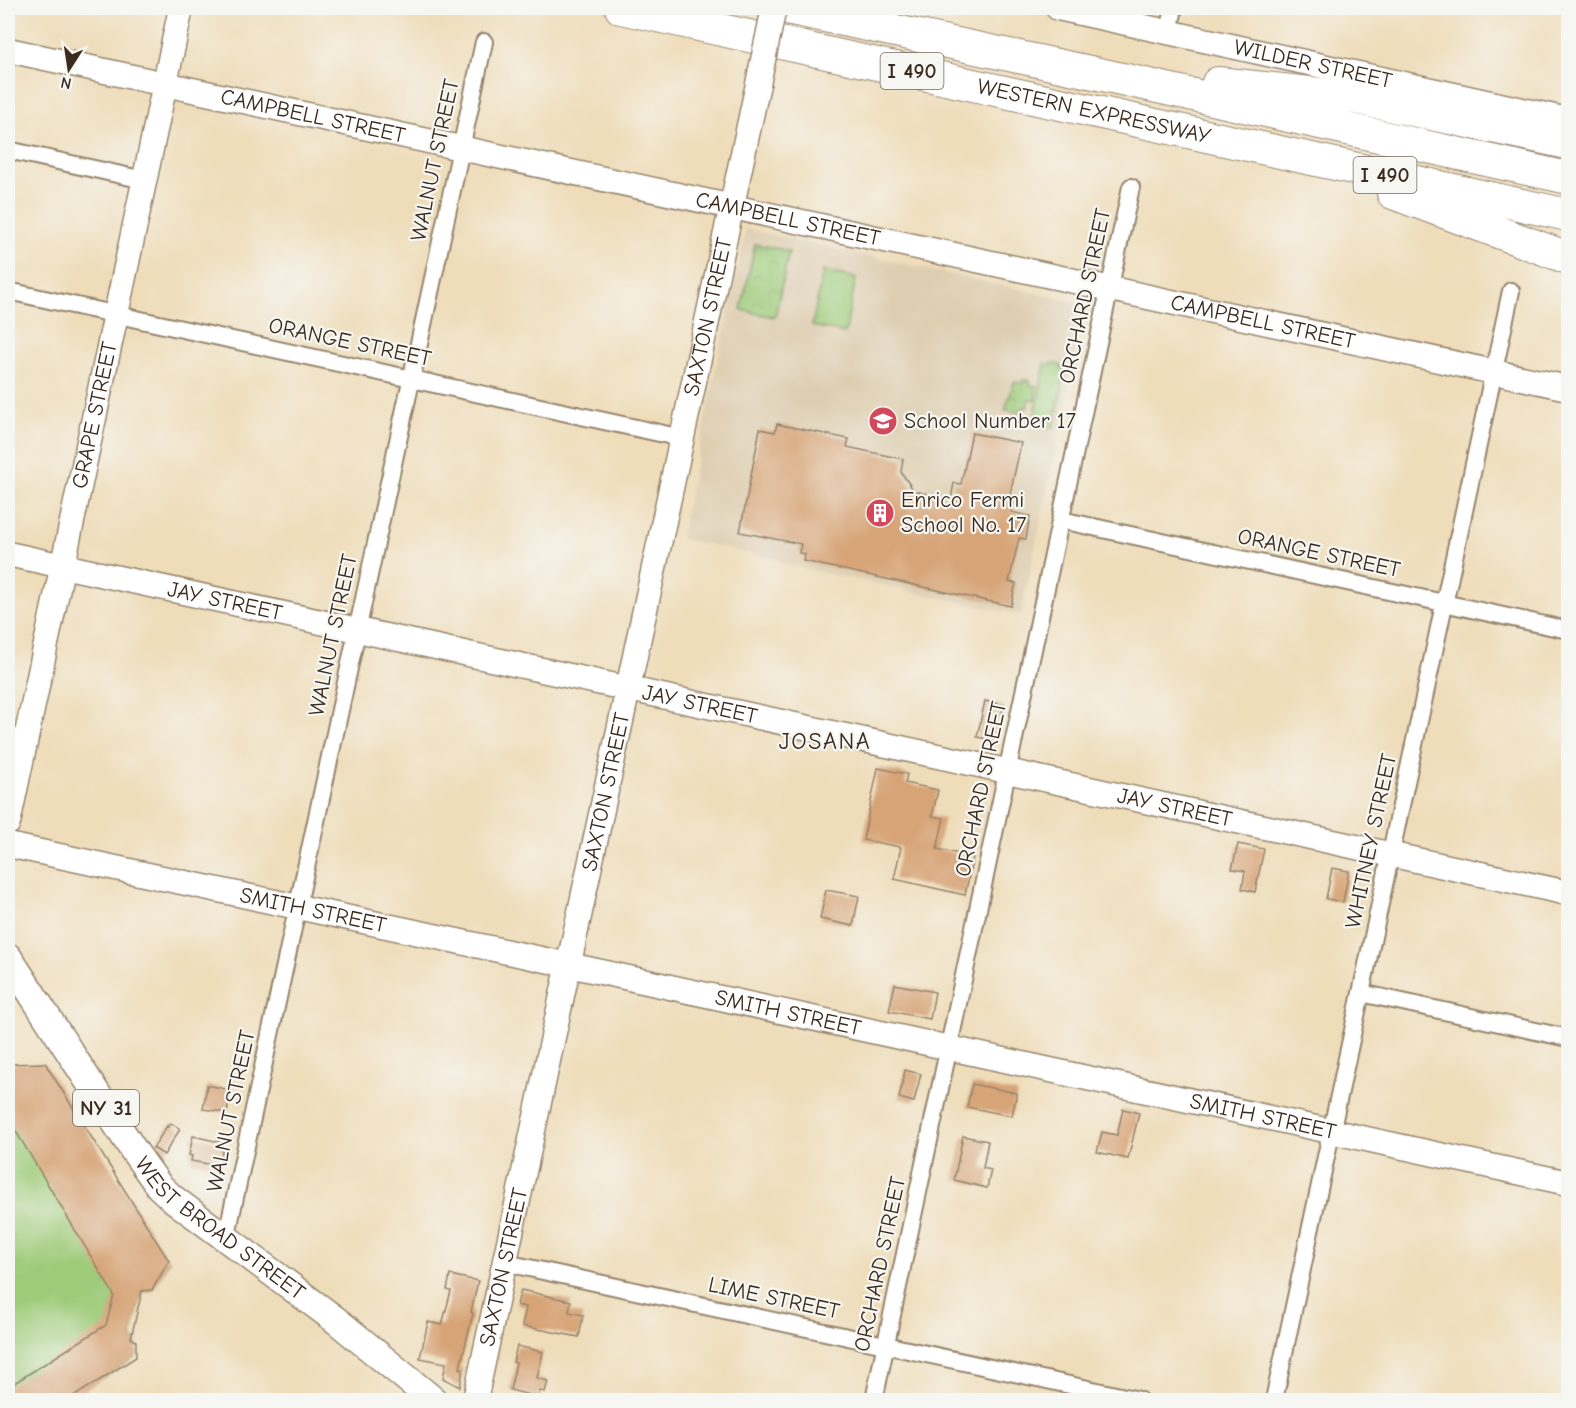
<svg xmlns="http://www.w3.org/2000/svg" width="1576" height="1408" font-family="'Comic Neue',sans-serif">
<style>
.built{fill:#deceb1}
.green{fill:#9dcb78;stroke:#6c7a4b;stroke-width:1.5}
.park{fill:url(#park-crowns);stroke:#6c7a4b;stroke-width:1.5}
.building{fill:#d7a477}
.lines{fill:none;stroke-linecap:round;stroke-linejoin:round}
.street-casing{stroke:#95846c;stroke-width:20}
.secondary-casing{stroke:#95846c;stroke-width:27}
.primary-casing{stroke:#95846c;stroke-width:30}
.highway-casing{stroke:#95846c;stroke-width:34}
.street{stroke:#fff;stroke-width:16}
.secondary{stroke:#fff;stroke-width:24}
.primary{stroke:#fff;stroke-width:27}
.highway{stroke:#fff;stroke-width:32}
.secondary-bridge-casing{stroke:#95846c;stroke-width:27;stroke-linecap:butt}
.secondary-bridge{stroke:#fff;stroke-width:24}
.labels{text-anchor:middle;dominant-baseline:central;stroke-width:4.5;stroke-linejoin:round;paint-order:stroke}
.shield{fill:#f6f6f2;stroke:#73675e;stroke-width:1.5}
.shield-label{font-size:21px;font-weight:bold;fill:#3b2a1e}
.street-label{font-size:22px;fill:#3b2a1e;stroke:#f6f6f2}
.poi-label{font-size:22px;fill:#3b2a1e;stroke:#f6f6f2;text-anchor:start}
.neighbourhood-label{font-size:24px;letter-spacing:1.5px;fill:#3b2a1e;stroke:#f6f6f2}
</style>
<defs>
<pattern id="park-crowns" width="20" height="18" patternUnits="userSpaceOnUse" patternTransform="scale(1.5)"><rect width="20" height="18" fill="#9dcb78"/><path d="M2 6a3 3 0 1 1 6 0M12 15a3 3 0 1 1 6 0" fill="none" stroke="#88ae67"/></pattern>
</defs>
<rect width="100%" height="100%" fill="#f6f6f2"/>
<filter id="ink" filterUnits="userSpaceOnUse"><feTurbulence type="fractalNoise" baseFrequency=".0167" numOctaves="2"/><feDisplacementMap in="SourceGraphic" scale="12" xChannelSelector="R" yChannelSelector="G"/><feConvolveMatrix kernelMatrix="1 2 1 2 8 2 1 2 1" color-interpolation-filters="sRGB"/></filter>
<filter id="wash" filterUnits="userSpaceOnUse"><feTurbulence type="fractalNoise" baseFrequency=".008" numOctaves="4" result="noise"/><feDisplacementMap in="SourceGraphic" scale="24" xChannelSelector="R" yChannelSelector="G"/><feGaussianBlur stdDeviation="1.35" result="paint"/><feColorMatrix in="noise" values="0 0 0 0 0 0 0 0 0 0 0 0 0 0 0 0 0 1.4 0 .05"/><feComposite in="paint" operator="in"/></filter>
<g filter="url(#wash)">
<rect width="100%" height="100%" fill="#efddba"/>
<path class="built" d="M746,229L1086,304L1021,615L784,564L778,560L680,538Z"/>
<g class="green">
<path d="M823,271L856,278L845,333L812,326Z"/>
<path d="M8,1073L169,1261L152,1290L142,1292L131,1337L136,1341V1357L67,1400H8Z"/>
</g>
<g class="park">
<path d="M755,244L789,251L775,317L741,310Z"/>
<path d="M1052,363L1061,365V368L1066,369L1054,427L1049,426L1048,429L1033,423L1045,364L1051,365Z"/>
<path d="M1023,380L1030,381V385L1037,386L1035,400L1029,399L1027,408L1022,407L1021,413L1005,410L1014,382L1022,383Z"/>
</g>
<g id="blocks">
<g class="building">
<path d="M777,424L849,439L847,447L903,459L901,472L914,491L951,499L954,483L961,484L972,433L1021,443L1010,495L1015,496L1011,512L1030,516L1026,539L1019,538L1009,582L1016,583L1011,606L803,561L805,554L799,553L801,544L740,532L760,429L775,432Z"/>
<path d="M985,701L1004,705L996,741L977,737Z"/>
<path d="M878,768L907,774L905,783L938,790L932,816L944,818L937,849L973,857L965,895L894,879L901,847L863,840Z"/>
<path d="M1238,844L1264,849L1255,892L1242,889L1245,871L1232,869Z"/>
<path d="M1332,868L1349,871L1343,902L1326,899Z"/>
<path d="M826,890L859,896L853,926L820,919Z"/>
<path d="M895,984L935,992L930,1019L889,1011Z"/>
<path d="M45,1063L169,1261L152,1290L142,1291L131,1338L136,1341V1357L67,1401H8V1387L106,1325L114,1295L8,1118V1064Z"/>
<path d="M905,1070L921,1074L914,1102L899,1098Z"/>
<path d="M972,1084L1017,1093L1012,1116L967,1107Z"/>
<path d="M207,1085L231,1090L227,1113L203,1109Z"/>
<path d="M1123,1109L1139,1113L1128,1159L1097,1152L1102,1132L1117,1135Z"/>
<path d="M171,1123L180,1129L164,1155L153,1148L167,1126L168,1127Z"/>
<path d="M193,1136L224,1143L219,1166L191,1161L192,1156L189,1155Z"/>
<path d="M963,1136L988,1141L983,1168L991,1170L987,1188L954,1180Z"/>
<path d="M450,1275L478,1281L471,1312L473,1313L460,1368L463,1369L460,1387L443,1378L446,1363L420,1358L428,1322L442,1325L451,1291L447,1290Z"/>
<path d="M521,1290L571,1301L569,1312L583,1315L579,1337L522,1326L526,1307L517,1305Z"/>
<path d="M517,1346L543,1352L537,1378L548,1381L545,1392L540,1391L538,1397L510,1390L516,1363L513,1362Z"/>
</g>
</g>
</g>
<g filter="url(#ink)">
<use href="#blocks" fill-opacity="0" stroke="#95846c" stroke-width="1.5"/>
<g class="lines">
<g class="street-casing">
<g id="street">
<path d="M1169,32L1174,8"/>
<path d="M8,150L144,180"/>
<path d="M8,291L682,438"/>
<path d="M1061,520L1568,630"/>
<path d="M1361,993L1568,1038"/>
<path d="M226,1239L484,42"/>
<path d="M506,1263L1139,1400"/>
<path d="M874,1400L1131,187"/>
<path d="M1274,1400L1511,291"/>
</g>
</g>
<g class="secondary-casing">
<g id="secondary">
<path id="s1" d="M1058,8L1568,120"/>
<path id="s2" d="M8,50L1568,388"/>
<path id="s3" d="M8,554L1568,893"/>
<path id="s4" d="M8,823L181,8"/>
<path id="s5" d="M8,845L569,965L1568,1183"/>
<path id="s6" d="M475,1400L758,84"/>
</g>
</g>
<g class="primary-casing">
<g id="primary">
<path id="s7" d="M8,957L134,1151L159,1186L172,1198L337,1321L433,1400"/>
</g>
</g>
<g class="highway-casing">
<g id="highway">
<path id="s8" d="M621,8L1568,215"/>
<path d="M787,8L1099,74L1568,178"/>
<path d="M1218,83L1356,98L1568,143"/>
<path d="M1393,193L1568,258"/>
</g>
</g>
<use href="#street" class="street"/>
<use href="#secondary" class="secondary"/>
<use href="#primary" class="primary"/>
<use href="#highway" class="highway"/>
<g class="secondary-bridge-casing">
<path id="secondary-bridge" d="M758,84L774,8"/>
</g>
<use href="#secondary-bridge" class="secondary-bridge"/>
</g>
</g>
<defs>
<g id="school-disc" transform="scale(1.5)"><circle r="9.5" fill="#d1495b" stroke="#f6f6f2"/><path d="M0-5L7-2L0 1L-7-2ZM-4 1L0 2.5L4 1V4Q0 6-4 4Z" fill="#fff"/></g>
<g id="building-disc" transform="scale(1.5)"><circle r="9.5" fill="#d1495b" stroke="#f6f6f2"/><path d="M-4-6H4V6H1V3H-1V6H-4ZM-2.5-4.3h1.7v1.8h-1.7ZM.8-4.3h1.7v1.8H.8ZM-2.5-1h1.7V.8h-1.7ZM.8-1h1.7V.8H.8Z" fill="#fff"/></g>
</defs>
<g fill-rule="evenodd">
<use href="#school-disc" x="883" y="421"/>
<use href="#building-disc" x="880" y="513"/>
</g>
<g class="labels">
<g class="shield">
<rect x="880.5" y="53" width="63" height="36" rx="4.5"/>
<rect x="1353.5" y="157" width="63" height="36" rx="4.5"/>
<rect x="73" y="1090" width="66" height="36" rx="4.5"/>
</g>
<g class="shield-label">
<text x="912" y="71">I 490</text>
<text x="1385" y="175">I 490</text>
<text x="106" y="1108">NY 31</text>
</g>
<g class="street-label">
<text stroke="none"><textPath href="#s1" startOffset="261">WILDER STREET</textPath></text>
<text stroke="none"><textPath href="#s8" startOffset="484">WESTERN EXPRESSWAY</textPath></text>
<text stroke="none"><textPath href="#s2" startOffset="312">CAMPBELL STREET</textPath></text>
<text transform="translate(435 160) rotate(-78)">WALNUT STREET</text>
<text stroke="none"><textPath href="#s2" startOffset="798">CAMPBELL STREET</textPath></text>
<text transform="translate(1085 296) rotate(-78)">ORCHARD STREET</text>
<text stroke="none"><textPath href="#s6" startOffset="1108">SAXTON STREET</textPath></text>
<text stroke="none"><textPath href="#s2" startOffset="1284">CAMPBELL STREET</textPath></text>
<text transform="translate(350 342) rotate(12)">ORANGE STREET</text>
<text stroke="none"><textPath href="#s4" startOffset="417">GRAPE STREET</textPath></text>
<text transform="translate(1319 553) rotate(12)">ORANGE STREET</text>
<text stroke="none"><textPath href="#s3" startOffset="222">JAY STREET</textPath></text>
<text transform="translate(333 635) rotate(-78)">WALNUT STREET</text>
<text stroke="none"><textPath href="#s3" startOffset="708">JAY STREET</textPath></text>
<text transform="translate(981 789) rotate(-78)">ORCHARD STREET</text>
<text stroke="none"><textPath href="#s6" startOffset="622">SAXTON STREET</textPath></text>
<text stroke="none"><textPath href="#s3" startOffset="1194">JAY STREET</textPath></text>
<text transform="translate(1371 841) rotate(-78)">WHITNEY STREET</text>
<text stroke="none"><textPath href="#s5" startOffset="312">SMITH STREET</textPath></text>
<text stroke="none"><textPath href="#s5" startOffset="798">SMITH STREET</textPath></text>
<text transform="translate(231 1111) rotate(-78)">WALNUT STREET</text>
<text stroke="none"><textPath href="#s5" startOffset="1284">SMITH STREET</textPath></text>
<text stroke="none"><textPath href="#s7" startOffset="348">WEST BROAD STREET</textPath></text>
<text transform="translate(880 1264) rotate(-78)">ORCHARD STREET</text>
<text stroke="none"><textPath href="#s6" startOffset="136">SAXTON STREET</textPath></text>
<text transform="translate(774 1298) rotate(12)">LIME STREET</text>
</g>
<g class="poi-label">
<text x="904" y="421">School Number 17</text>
<text x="901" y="500">Enrico Fermi<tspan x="901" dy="25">School No. 17</tspan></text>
</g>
<g class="neighbourhood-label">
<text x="825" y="741">JOSANA</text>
</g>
</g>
<rect width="1576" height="1408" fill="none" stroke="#f6f6f2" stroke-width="30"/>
<g transform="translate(69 69) rotate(192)" stroke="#f6f6f2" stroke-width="4.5" paint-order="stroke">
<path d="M0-4.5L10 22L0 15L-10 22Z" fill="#3b2a1e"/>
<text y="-9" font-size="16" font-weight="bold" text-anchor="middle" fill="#3b2a1e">N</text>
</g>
</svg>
